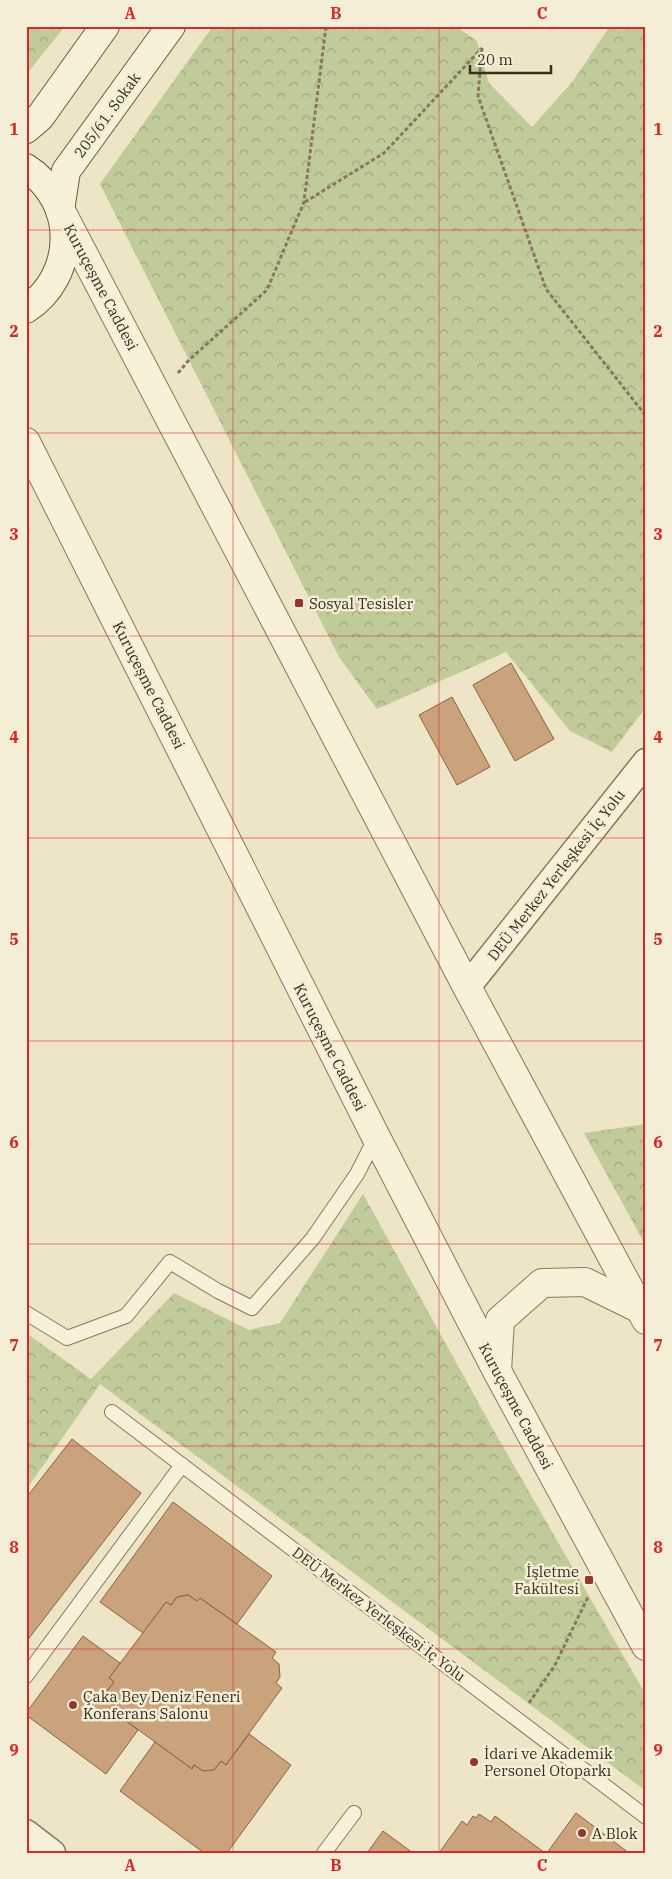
<svg xmlns="http://www.w3.org/2000/svg" width="672" height="1879" font-family="'IBM Plex Serif',serif">
<style>
.forest{fill:url(#forest-crowns)}
.building{fill:#caa37d;stroke:#876343}
.lines{fill:none;stroke-linecap:round;stroke-linejoin:round}
.service-casing{stroke:#88775c;stroke-width:16}
.minor-casing{stroke:#88775c;stroke-width:29}
.tertiary-casing{stroke:#88775c;stroke-width:30}
.secondary-casing{stroke:#6a583f;stroke-width:30}
.path{stroke:#88775c;stroke-width:3;stroke-dasharray:4 2.5;stroke-linecap:butt}
.service{stroke:#f8f1d9;stroke-width:14}
.minor{stroke:#f8f1d9;stroke-width:26}
.tertiary{stroke:#f8f1d9;stroke-width:28}
.secondary{stroke:#f8f1d9;stroke-width:28}
.grid{fill:none;stroke:#d62828;stroke-width:1;stroke-opacity:0.55}
.poi-dot{fill:#95362e;stroke:#f5eed6;stroke-width:2}
.labels{text-anchor:middle;dominant-baseline:central;stroke-width:5;stroke-linejoin:round;paint-order:stroke}
.street-label{font-size:15px;fill:#392e20;stroke:#f5eed6}
.poi-label{font-size:15px;fill:#392e20;stroke:#f5eed6;text-anchor:start}
.neatline{fill:none;stroke:#d62828;stroke-width:2}
.grid-label{font-size:16px;text-anchor:middle;font-weight:bold;fill:#d62828}
</style>
<defs>
<pattern id="forest-crowns" width="20" height="18" patternUnits="userSpaceOnUse" patternTransform="scale(1.25)"><rect width="20" height="18" fill="#c1cb9a"/><path d="M2 6a3 3 0 1 1 6 0M12 15a3 3 0 1 1 6 0" fill="none" stroke="#9ea57d"/></pattern>
</defs>
<rect width="100%" height="100%" fill="#ede5c6"/>
<g class="forest">
<path d="M26,26H65L26,75Z"/>
<path d="M213,26H455L477,41L489,83L532,127L573,81L610,26H646V707L612,752L570,731L506,652L377,709L339,657L100,184Z"/>
<path d="M646,1124V1246L584,1133Z"/>
<path d="M363,1194L494,1431L646,1695V1791L100,1384L26,1490V1333L91,1379L174,1293L249,1330L280,1323Z"/>
</g>
<g class="building">
<path d="M511,663L554,739L515,761L473,685Z"/>
<path d="M452,697L490,767L457,785L419,715Z"/>
<path d="M72,1439L141,1493L26,1642V1498Z"/>
<path d="M173,1502L272,1576L237,1624L200,1598L197,1601L188,1595L177,1597L171,1605L166,1602L143,1633L100,1602Z"/>
<path d="M188,1595L197,1601L200,1598L276,1652L272,1658L279,1664L280,1677L276,1683L282,1688L226,1765L221,1761L214,1770L203,1771L194,1765L192,1769L114,1712L118,1708L109,1702L107,1691L114,1682L109,1678L166,1602L171,1605L177,1597Z"/>
<path d="M83,1636L120,1663L109,1678L114,1682L107,1691L109,1702L118,1708L114,1712L138,1730L106,1774L26,1715V1713Z"/>
<path d="M249,1734L291,1765L227,1853H204L120,1791L155,1742L192,1769L194,1765L203,1771L214,1770L221,1761L226,1765Z"/>
<path d="M576,1813L629,1853H547Z"/>
<path d="M479,1814L491,1822L495,1816L545,1853H439L462,1821L467,1825L473,1816L476,1818Z"/>
<path d="M383,1831L413,1853H367Z"/>
</g>
<g class="lines">
<g class="service-casing">
<g id="service">
<path d="M26,1313L67,1338L126,1316L170,1262L218,1291L252,1308L313,1238L357,1174L376,1137"/>
<path d="M112,1412L646,1817"/>
<path d="M26,1676L182,1465"/>
<path d="M324,1853L354,1813"/>
</g>
</g>
<g class="minor-casing">
<g id="minor">
<path d="M467,987L646,762"/>
<path d="M26,1833L52,1853"/>
</g>
</g>
<g class="tertiary-casing">
<g id="tertiary">
<path d="M61,211L467,987L646,1320"/>
<path d="M26,442L376,1137L497,1371L646,1646"/>
<path d="M497,1371L500,1320L542,1283L585,1282L640,1309"/>
</g>
</g>
<g class="secondary-casing">
<g id="secondary">
<path d="M26,129L40,117L105,26"/>
<path d="M26,168C78,201 77,276 26,309"/>
<path d="M60,210L66,171L171,26"/>
</g>
</g>
<g class="path">
<path d="M482,48L478,96L546,289L646,416"/>
<path d="M305,202L384,153L482,48"/>
<path d="M178,373L189,360L267,290L304,202L326,26"/>
<path d="M529,1703L555,1665L588,1597"/>
</g>
<use href="#service" class="service"/>
<use href="#minor" class="minor"/>
<use href="#tertiary" class="tertiary"/>
<use href="#secondary" class="secondary"/>
</g>
<path class="grid" d="M233,26V1853M439,26V1853M26,230H646M26,433H646M26,636H646M26,838H646M26,1041H646M26,1244H646M26,1446H646M26,1649H646"/>
<g class="poi-dot">
<rect x="294" y="598" width="10" height="10" rx="2.5"/>
<rect x="584" y="1575" width="10" height="10" rx="2.5"/>
<circle cx="73" cy="1705" r="5"/>
<circle cx="474" cy="1762" r="5"/>
<circle cx="582" cy="1833" r="5"/>
</g>
<g class="labels">
<g class="street-label">
<text transform="translate(107 115) rotate(-54)">205/61. Sokak</text>
<text transform="translate(101 287) rotate(62)">Kuruçeşme Caddesi</text>
<text transform="translate(149 685) rotate(63)">Kuruçeşme Caddesi</text>
<text transform="translate(556 875) rotate(-52)">DEÜ Merkez Yerleşkesi İç Yolu</text>
<text transform="translate(330 1047) rotate(63)">Kuruçeşme Caddesi</text>
<text transform="translate(516 1406) rotate(62)">Kuruçeşme Caddesi</text>
<text transform="translate(379 1614) rotate(37)">DEÜ Merkez Yerleşkesi İç Yolu</text>
</g>
<g class="poi-label">
<text x="309" y="603">Sosyal Tesisler</text>
<text x="579" y="1571" text-anchor="end">İşletme<tspan x="579" dy="17">Fakültesi</tspan></text>
<text x="83" y="1696">Çaka Bey Deniz Feneri<tspan x="83" dy="17">Konferans Salonu</tspan></text>
<text x="484" y="1753">İdari ve Akademik<tspan x="484" dy="17">Personel Otoparkı</tspan></text>
<text x="592" y="1833">A Blok</text>
</g>
</g>
<rect width="672" height="1879" fill="none" stroke="#f5eed6" stroke-width="55"/>
<path d="M470 65v8h81v-8" fill="none" stroke="#392e20" stroke-width="2.5"/>
<text x="477" y="65" font-size="15" fill="#392e20" stroke="#f5eed6" stroke-width="4" paint-order="stroke">20 m</text>
<rect x="28" y="28" width="616" height="1824" class="neatline"/>
<g class="grid-label">
<text x="130" y="19">A</text>
<text x="336" y="19">B</text>
<text x="542" y="19">C</text>
<text x="14" y="135">1</text>
<text x="658" y="135">1</text>
<text x="14" y="337">2</text>
<text x="658" y="337">2</text>
<text x="14" y="540">3</text>
<text x="658" y="540">3</text>
<text x="14" y="743">4</text>
<text x="658" y="743">4</text>
<text x="14" y="945">5</text>
<text x="658" y="945">5</text>
<text x="14" y="1148">6</text>
<text x="658" y="1148">6</text>
<text x="14" y="1351">7</text>
<text x="658" y="1351">7</text>
<text x="14" y="1553">8</text>
<text x="658" y="1553">8</text>
<text x="14" y="1756">9</text>
<text x="658" y="1756">9</text>
<text x="130" y="1871">A</text>
<text x="336" y="1871">B</text>
<text x="542" y="1871">C</text>
</g>
</svg>
